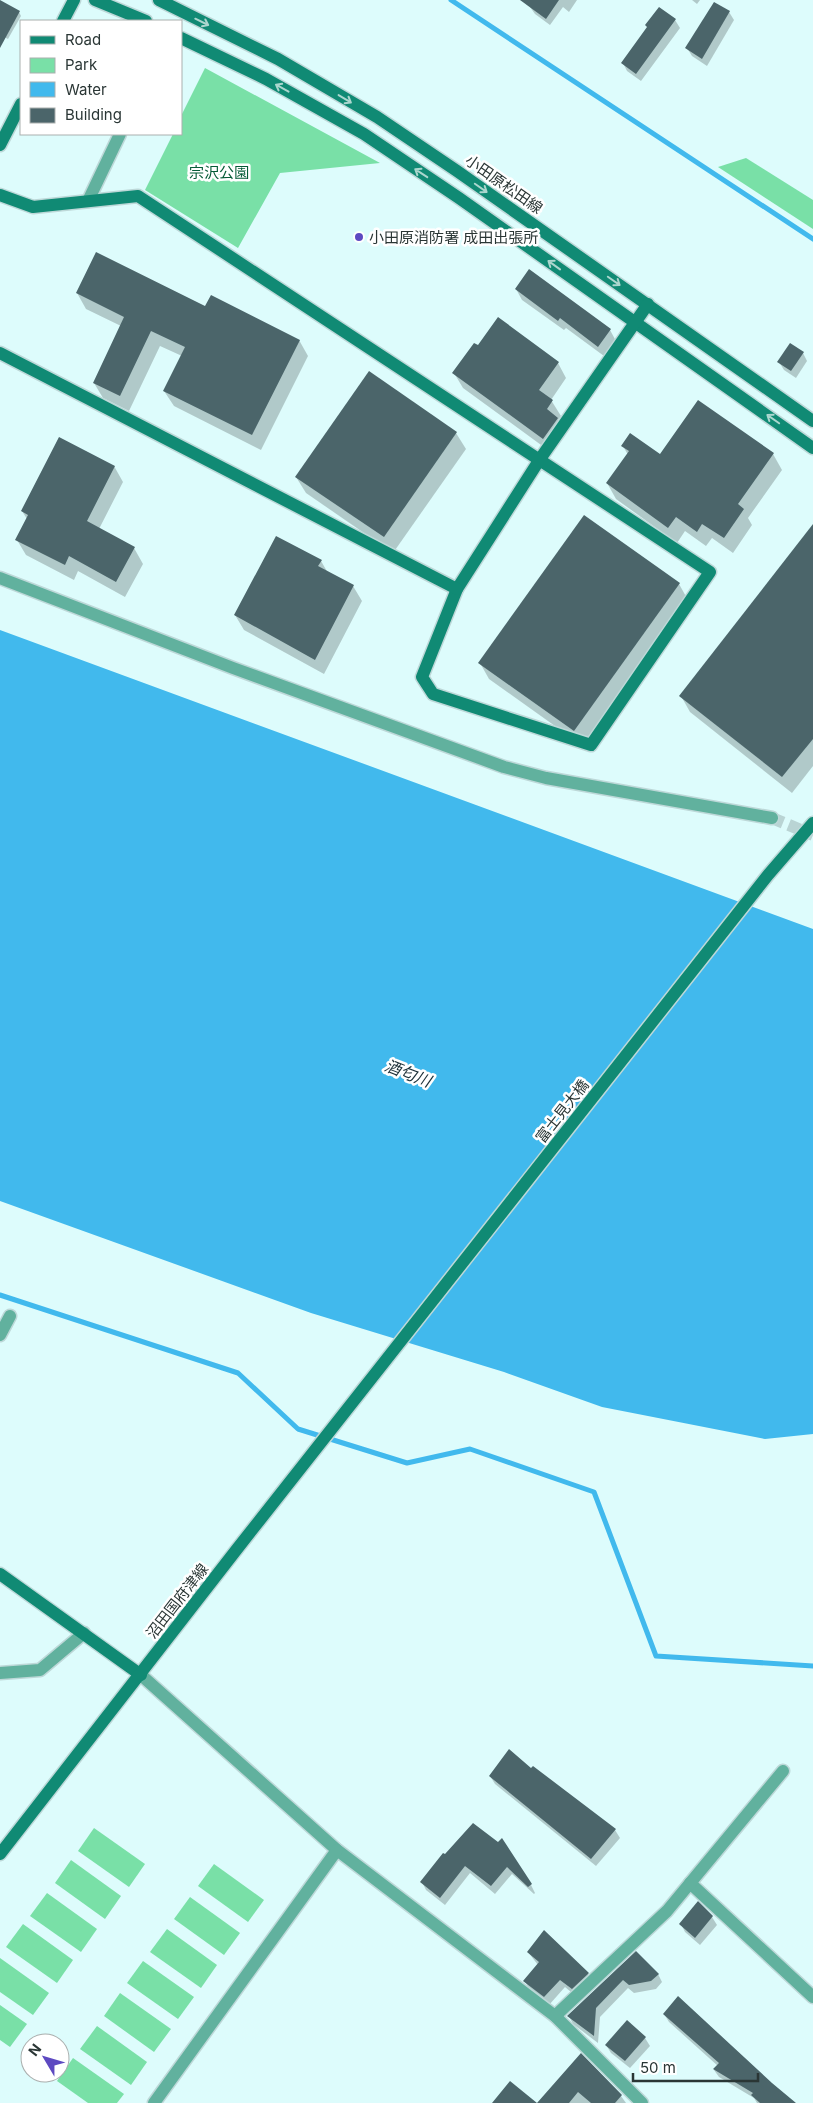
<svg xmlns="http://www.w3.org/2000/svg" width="813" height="2103" font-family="Inter,'Noto Sans JP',sans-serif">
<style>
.green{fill:#79e0a7}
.water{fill:#41b9ed}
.shadow{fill:#0003}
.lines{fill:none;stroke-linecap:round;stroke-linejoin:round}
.stream{stroke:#41b9ed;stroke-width:5}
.building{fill:#4b656a}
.street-tunnel{stroke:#b9d4d4;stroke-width:12;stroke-dasharray:12 6;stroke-linecap:butt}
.street-casing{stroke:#bdd8d8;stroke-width:15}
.secondary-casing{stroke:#bdd8d8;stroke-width:15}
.street{stroke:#61b19e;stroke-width:12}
.secondary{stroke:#108a74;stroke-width:12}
.oneway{stroke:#abd6ce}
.poi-dot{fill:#5d49c1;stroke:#fff;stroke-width:2}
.labels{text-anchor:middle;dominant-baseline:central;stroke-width:5;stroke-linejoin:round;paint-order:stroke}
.park-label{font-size:15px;fill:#055b37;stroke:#fff}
.street-label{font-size:15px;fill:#2a3635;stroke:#fff}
.poi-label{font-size:15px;fill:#2a3635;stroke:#fff;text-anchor:start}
.water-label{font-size:16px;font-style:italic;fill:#192d36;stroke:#fff}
</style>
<rect width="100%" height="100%" fill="#ddfcfc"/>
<g class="green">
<path d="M205,68L380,163L280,173L238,248L145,190L173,134H181V116Z"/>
<path d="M746,158L813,200V229L718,167Z"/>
<path d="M94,1828L145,1864L129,1887L78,1851Z"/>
<path d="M71,1860L121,1896L105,1919L55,1883Z"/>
<path d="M214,1864L264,1900L248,1922L198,1886Z"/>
<path d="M47,1893L97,1929L81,1952L30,1916Z"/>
<path d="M190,1897L240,1933L224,1955L174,1919Z"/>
<path d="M23,1924L73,1960L57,1983L6,1947Z"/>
<path d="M167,1929L217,1965L201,1988L150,1952Z"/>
<path d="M0,1958L49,1993L33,2015L0,1992Z"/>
<path d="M143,1961L194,1997L178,2019L127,1983Z"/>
<path d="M120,1993L171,2029L154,2052L104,2016Z"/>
<path d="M0,2005L27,2024L10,2047L0,2040Z"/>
<path d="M97,2026L147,2062L131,2085L80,2049Z"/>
<path d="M73,2058L124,2094L117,2103H88L57,2081Z"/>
</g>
<path class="water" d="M0,630L813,929V1434L765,1439L602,1407L504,1372L311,1313L0,1201Z"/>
<g class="shadow">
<path d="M535,0H577L569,12L563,7L550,25L535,14L530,7Z"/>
<path d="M692,0H700L697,4Z"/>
<path d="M0,2L19,12L21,16L8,39L0,35Z"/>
<path d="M714,3L729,12L734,20L707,66L692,56L687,48Z"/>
<path d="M659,8L675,20L680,28L641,81L627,71L623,63L648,28Z"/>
<path d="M516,289L610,330L616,341L604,356L566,328L564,330L522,300Z"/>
<path d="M77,293L299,340L308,356L261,450L174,406L164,391L182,356L160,346L129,411L103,398L94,383L121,326L86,309Z"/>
<path d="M803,353L807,361L796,378L784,370L779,362Z"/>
<path d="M558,363L566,378L551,400L561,416L558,420L566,434L552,453L463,388L454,373Z"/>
<path d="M456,433L466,449L393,553L306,493L296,477Z"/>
<path d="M623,446L660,456L773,454L782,470L748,518L752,525L733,553L712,538L706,546L685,531L677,543L616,499L607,483L628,455Z"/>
<path d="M114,466L123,482L99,529L134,548L143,564L125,597L78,571L74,580L26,555L17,540L27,519L22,511Z"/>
<path d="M813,526V766L792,793L690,712L681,696Z"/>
<path d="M321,561L328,573L353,586L362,601L324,674L244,630L235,615Z"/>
<path d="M679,584L688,600L583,746L489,679L480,663Z"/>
<path d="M531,1770L615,1830L620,1838L596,1866L495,1784L490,1776Z"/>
<path d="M473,1825L531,1885L535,1893L534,1894L512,1874L495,1894L470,1873L445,1905L426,1890L422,1882Z"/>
<path d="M712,1917L717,1925L700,1945L685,1932L681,1924Z"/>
<path d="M528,1952L588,1974L592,1982L577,1997L565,1987L549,2005L529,1989L525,1981L538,1965Z"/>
<path d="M636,1953L658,1974L662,1982L656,1989L634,1993L628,1988L600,2017L598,2043L573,2024L569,2016Z"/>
<path d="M664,2014L771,2084L795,2103H757L754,2098L719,2077L714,2070L718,2066L669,2022Z"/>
<path d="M627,2022L645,2038L650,2046L630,2068L611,2053L606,2045Z"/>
<path d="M581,2055L621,2096L626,2103H538Z"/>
</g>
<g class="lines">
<g class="stream">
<path d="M451,0L813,239"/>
<path d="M0,1295L238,1373L298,1429L407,1463L470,1449L594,1492L656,1656L813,1666"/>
</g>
</g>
<g class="building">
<path d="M0,0L20,11L0,48Z"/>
<path d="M520,0H559L546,19Z"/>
<path d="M714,2L730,11L702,59L685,48Z"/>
<path d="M659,7L676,19L636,74L621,63L647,27L645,25Z"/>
<path d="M96,252L205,306L211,295L300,340L252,435L163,391L185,347L151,331L120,396L93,383L124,317L76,293Z"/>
<path d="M529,269L611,329L598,347L560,318L558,321L515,289Z"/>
<path d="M498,317L559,362L539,390L553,400L547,409L558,418L543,439L452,373L474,343L478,345Z"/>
<path d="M790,343L804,352L791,371L777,362Z"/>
<path d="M369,371L457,432L384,537L295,477Z"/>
<path d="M698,400L774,453L738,504L744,509L724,538L702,524L697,532L676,517L668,528L606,483L629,451L621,446L630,433L660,454Z"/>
<path d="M59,437L115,466L87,521L135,547L116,582L69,556L65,565L15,540L28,515L21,511Z"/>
<path d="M584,515L680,583L574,731L478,663Z"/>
<path d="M813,524V739L782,777L679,696Z"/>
<path d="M276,536L322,560L318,566L354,585L315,660L234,615Z"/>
<path d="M509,1749L531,1768L533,1766L616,1829L591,1859L489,1776Z"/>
<path d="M473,1823L498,1842L502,1838L532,1884L528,1887L507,1867L491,1886L465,1866L440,1898L420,1882L443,1853L445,1854Z"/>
<path d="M698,1901L713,1916L695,1938L679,1924Z"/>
<path d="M544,1930L589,1973L572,1989L560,1980L544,1997L523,1981L539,1962L527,1952Z"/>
<path d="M636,1951L659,1974L651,1981L629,1985L623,1980L596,2008L594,2036L567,2016Z"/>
<path d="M678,1996L772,2083L796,2103H760L751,2095L753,2093L713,2069L719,2063L663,2014Z"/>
<path d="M627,2020L646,2037L625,2061L605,2045Z"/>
<path d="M581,2053L622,2095L615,2103H591L578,2092L569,2103H492L510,2081L537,2103Z"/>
</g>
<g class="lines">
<path class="street-tunnel" d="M772,818L813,835"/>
<g class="street-casing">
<g id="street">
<path d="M88,201L120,134"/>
<path d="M0,578L233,668L504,767L546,778L772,818"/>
<path d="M0,1335L10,1316"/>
<path d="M0,1673L40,1670L84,1633"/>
<path d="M141,1675L337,1850L555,2016L642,2103"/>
<path d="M690,1883L813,1997"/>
<path d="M555,2016L667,1911L783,1771"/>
<path d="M154,2103L337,1850"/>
</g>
</g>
<g class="secondary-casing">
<g id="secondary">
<path d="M95,0L146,21"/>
<path d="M159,0L278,59L377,117L457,171L813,421"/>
<path d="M63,21L74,0"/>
<path d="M181,38L266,79L364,134L459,198L813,448"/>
<path d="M0,145L21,104"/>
<path d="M0,195L33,207L138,196L710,572L591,745L433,694L422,677L457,589L540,459L648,304"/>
<path d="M0,353L457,589"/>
<path d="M0,1574L141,1675"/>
<path d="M0,1854L237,1549L768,875L813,823"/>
</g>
</g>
<use href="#street" class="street"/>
<use href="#secondary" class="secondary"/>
</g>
<defs><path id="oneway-shaft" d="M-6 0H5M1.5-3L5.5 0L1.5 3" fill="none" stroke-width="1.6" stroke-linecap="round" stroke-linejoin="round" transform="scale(1.25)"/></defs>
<g class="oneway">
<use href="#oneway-shaft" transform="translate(202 22) rotate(26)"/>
<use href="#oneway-shaft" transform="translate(282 88) rotate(-151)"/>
<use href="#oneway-shaft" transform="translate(345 99) rotate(31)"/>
<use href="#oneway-shaft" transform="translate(421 173) rotate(-147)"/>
<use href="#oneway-shaft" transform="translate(481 188) rotate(35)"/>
<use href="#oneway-shaft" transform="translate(554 265) rotate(-144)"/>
<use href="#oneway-shaft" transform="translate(614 281) rotate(35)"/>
<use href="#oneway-shaft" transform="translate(773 419) rotate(-145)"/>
</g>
<circle class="poi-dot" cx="359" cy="237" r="5"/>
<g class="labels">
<g class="park-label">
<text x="219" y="172">宗沢公園</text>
</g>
<g class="street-label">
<text transform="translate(504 184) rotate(35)">小田原松田線</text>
<text transform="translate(562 1111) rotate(-52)">富士見大橋</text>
<text transform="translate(177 1601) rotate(-52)">沼田国府津線</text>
</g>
<g class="poi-label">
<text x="369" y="237">小田原消防署 成田出張所</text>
</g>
<g class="water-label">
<text transform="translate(408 1073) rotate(21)">酒匂川</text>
</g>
</g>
<rect x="20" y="20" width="162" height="115" fill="#ffffff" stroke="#aaafae"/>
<rect x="30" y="36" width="25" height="8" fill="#108a74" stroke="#aaafae"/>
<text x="65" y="45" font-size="15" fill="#2a3635">Road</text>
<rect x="30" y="58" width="25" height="15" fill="#79e0a7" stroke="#aaafae"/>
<text x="65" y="70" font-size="15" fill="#2a3635">Park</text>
<rect x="30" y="82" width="25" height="15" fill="#41b9ed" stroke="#aaafae"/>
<text x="65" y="95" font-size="15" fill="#2a3635">Water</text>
<rect x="30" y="108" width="25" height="15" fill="#4b656a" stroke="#aaafae"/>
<text x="65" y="120" font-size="15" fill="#2a3635">Building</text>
<g transform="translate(45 2058) rotate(308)"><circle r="24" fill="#ffffff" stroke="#aaafae"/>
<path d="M0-4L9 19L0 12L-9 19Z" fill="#5d49c1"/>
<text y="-8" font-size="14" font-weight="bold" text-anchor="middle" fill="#2a3635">N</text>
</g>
<path d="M633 2073v8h125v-8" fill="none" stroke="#2a3635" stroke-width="2.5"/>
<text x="640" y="2073" font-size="15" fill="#2a3635" stroke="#ffffff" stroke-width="4" paint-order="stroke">50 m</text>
</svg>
